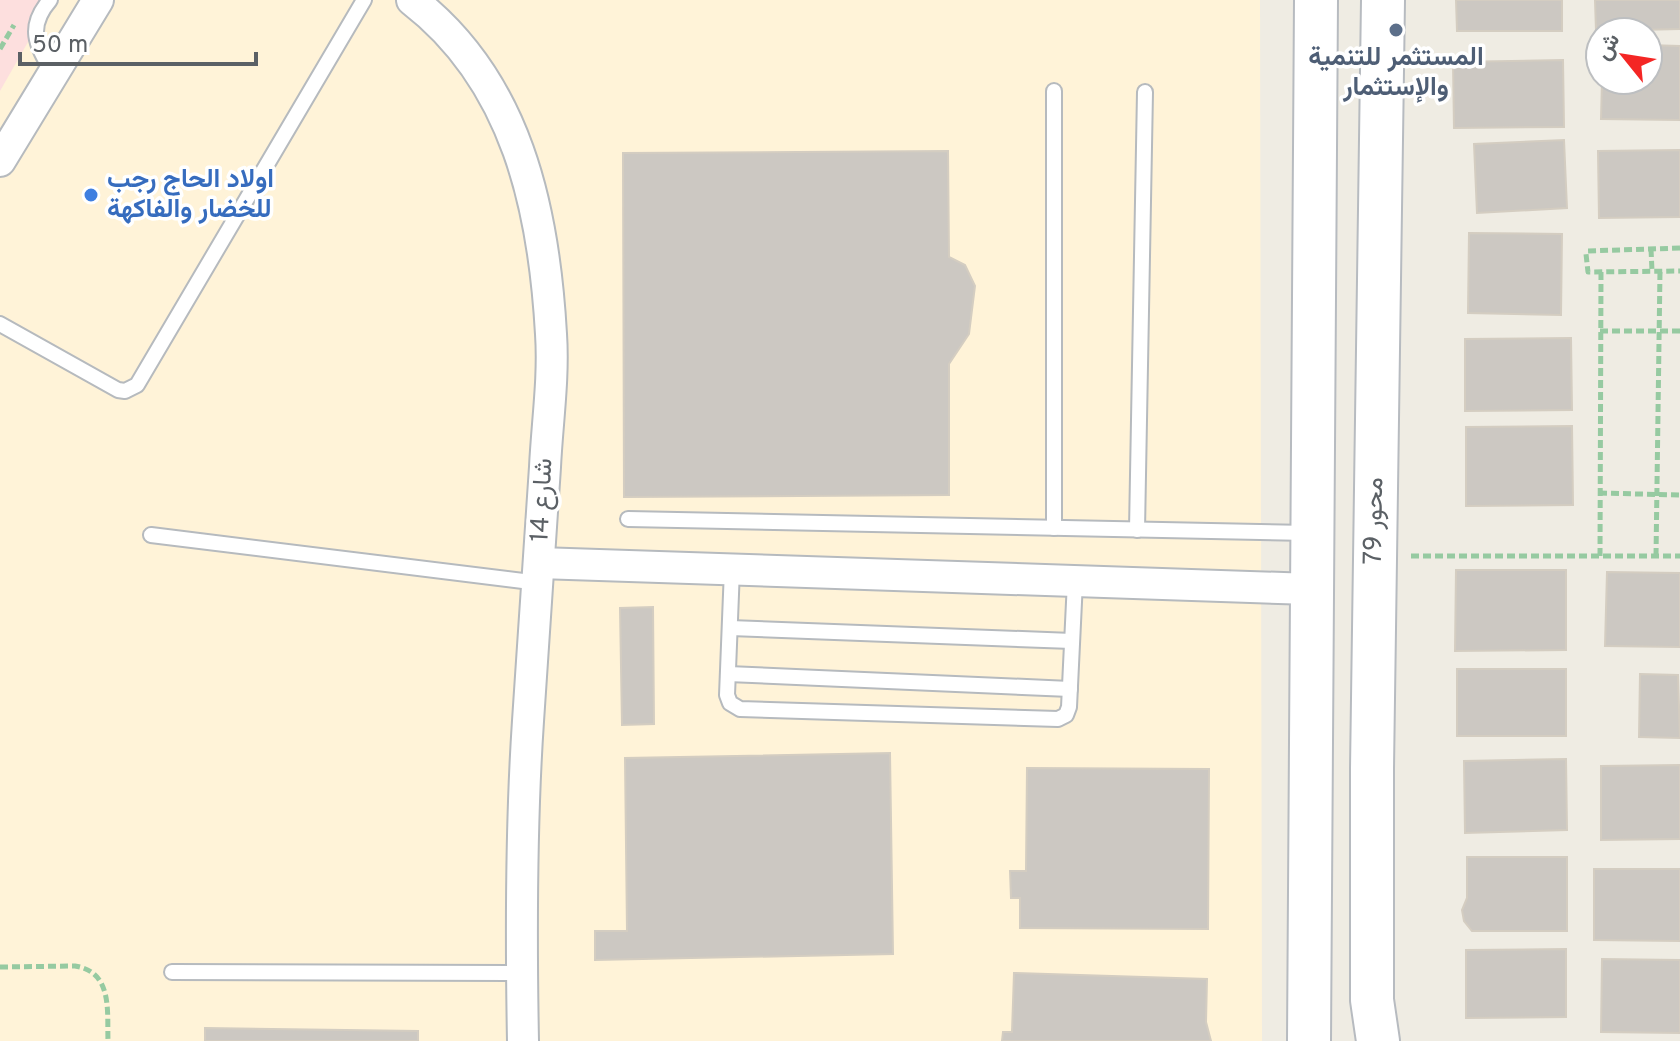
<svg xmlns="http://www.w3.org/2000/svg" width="1680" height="1041" font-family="Overpass,Vazirmatn,sans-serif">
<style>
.commercial{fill:#fff3d8}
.medical{fill:#fddfde}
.building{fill:#ccc8c2;stroke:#d4cdc1;stroke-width:2}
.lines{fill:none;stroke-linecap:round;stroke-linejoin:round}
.service-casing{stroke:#b6babe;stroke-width:18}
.minor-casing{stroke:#b6babe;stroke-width:34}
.secondary-casing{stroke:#b7bbc0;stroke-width:46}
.path{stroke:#96caa1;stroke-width:5;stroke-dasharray:8 4;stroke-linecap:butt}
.service{stroke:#fff;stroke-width:14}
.minor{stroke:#fff;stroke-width:30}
.secondary{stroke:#fff;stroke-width:42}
.service-dot{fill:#5c6f8a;stroke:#fff;stroke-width:3}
.shop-dot{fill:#3f7fe0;stroke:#fff;stroke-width:3}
.labels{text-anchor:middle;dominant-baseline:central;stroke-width:7;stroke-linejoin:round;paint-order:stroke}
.service-label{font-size:26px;font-weight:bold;fill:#4e5e75;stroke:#fff}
.shop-label{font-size:26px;font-weight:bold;fill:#366cbe;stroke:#fff;text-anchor:start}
.street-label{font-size:26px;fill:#5b6065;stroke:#fff}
</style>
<rect width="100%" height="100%" fill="#efece3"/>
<path class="commercial" d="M0,0H1260L1262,1041H0Z"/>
<path class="medical" d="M0,0H52L0,91Z"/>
<g class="building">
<path d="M1456,0H1562V31H1457Z"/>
<path d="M1595,0H1680V29L1596,31Z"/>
<path d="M1648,45L1680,46V120L1601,119L1602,80H1648Z"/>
<path d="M1563,60L1564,127L1454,128L1453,62Z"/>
<path d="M1564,140L1567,208L1477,213L1474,144Z"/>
<path d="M1680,150V217L1599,218L1598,151Z"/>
<path d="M948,151L949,257L965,265L975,286L969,334L949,364V495L624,497L623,153Z"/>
<path d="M1469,233L1562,234L1561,315L1468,313Z"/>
<path d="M1571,338L1572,410L1465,411V339Z"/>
<path d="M1572,426L1573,505L1466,506V427Z"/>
<path d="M1456,570H1566V650L1455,651Z"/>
<path d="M1607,572L1680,573V647L1605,646Z"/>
<path d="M653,607L654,724L622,725L620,608Z"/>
<rect x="1457" y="669" width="109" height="67"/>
<path d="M1640,674L1678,675L1680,738L1639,737Z"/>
<path d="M890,753L893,954L595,960V931H627L625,758Z"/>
<path d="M1566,759L1567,830L1465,833L1464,761Z"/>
<path d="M1680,765V839L1601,840V766Z"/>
<path d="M1027,768L1209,769L1208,929L1020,928V898H1011L1010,871H1026Z"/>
<path d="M1467,857H1567V931H1472L1464,921L1462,910L1467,898Z"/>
<path d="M1594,869H1680V941L1594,940Z"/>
<path d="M1566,949V1017L1466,1018V950Z"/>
<path d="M1602,959L1680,960V1033L1601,1032Z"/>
<path d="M1014,973L1207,979L1206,1022L1211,1041H1002L1003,1032H1012Z"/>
<path d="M205,1028L418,1031V1041H205Z"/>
</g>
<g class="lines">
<g class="service-casing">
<g id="service">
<path d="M50,0C25,29 38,47 54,75"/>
<path d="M0,324L118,390L125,391L137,385L364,0"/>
<path d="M628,519L1308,533"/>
<path d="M1054,528V91"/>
<path d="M1137,530L1145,92"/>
<path d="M151,535L539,583"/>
<path d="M732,569L727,695L730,703L740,709L1058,719L1066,715L1069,707L1075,581"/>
<path d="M730,628L1072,641"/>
<path d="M728,674L1070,689"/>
<path d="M172,972L522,973"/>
</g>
</g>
<g class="minor-casing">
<g id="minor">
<path d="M412,0C517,81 544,209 551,334C554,378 547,424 545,467C540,552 533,636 528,721C521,825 521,936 523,1041"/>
<path d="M0,161L98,0"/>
<path d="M539,563L1311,589"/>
</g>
</g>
<g class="secondary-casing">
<g id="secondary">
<path d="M1309,1041L1316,0"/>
<path d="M1378,1041L1372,1000V769L1383,0"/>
</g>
</g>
<g class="path">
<path d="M0,49L14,25"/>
<path d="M1680,248L1588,251L1586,254L1588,272L1680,271"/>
<path d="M1651,249L1652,271"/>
<path d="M1600,331H1680"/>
<path d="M1599,493L1680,495"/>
<path d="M1411,556H1680"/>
<path d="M1600,556L1601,272"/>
<path d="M1656,556L1660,271"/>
<path d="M0,967L75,966C113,972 107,1011 108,1041"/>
</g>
<use href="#service" class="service"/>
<use href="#minor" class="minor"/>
<use href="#secondary" class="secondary"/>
</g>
<circle class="service-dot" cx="1396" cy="30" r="8"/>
<circle class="shop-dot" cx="91" cy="195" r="8"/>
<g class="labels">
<g class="service-label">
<text x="1396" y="58">المستثمر للتنمية<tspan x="1396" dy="30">والإستثمار</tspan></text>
</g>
<g class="shop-label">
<text x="107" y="180">اولاد الحاج رجب<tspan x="107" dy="30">للخضار والفاكهة</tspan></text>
</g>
<g class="street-label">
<text transform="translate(543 500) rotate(-87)">شارع 14</text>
<text transform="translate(1375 521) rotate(-89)">محور 79</text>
</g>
</g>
<g transform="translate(1624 56) rotate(300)"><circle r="38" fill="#ffffff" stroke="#bdbfc1" stroke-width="2"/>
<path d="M0-6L14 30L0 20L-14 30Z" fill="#f42624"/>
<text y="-12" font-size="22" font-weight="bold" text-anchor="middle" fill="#5b6065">ش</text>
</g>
<path d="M20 52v12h236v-12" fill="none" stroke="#5b6065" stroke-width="4"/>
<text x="32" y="52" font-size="24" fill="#5b6065" stroke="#ffffff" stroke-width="6" paint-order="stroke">50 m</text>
</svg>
